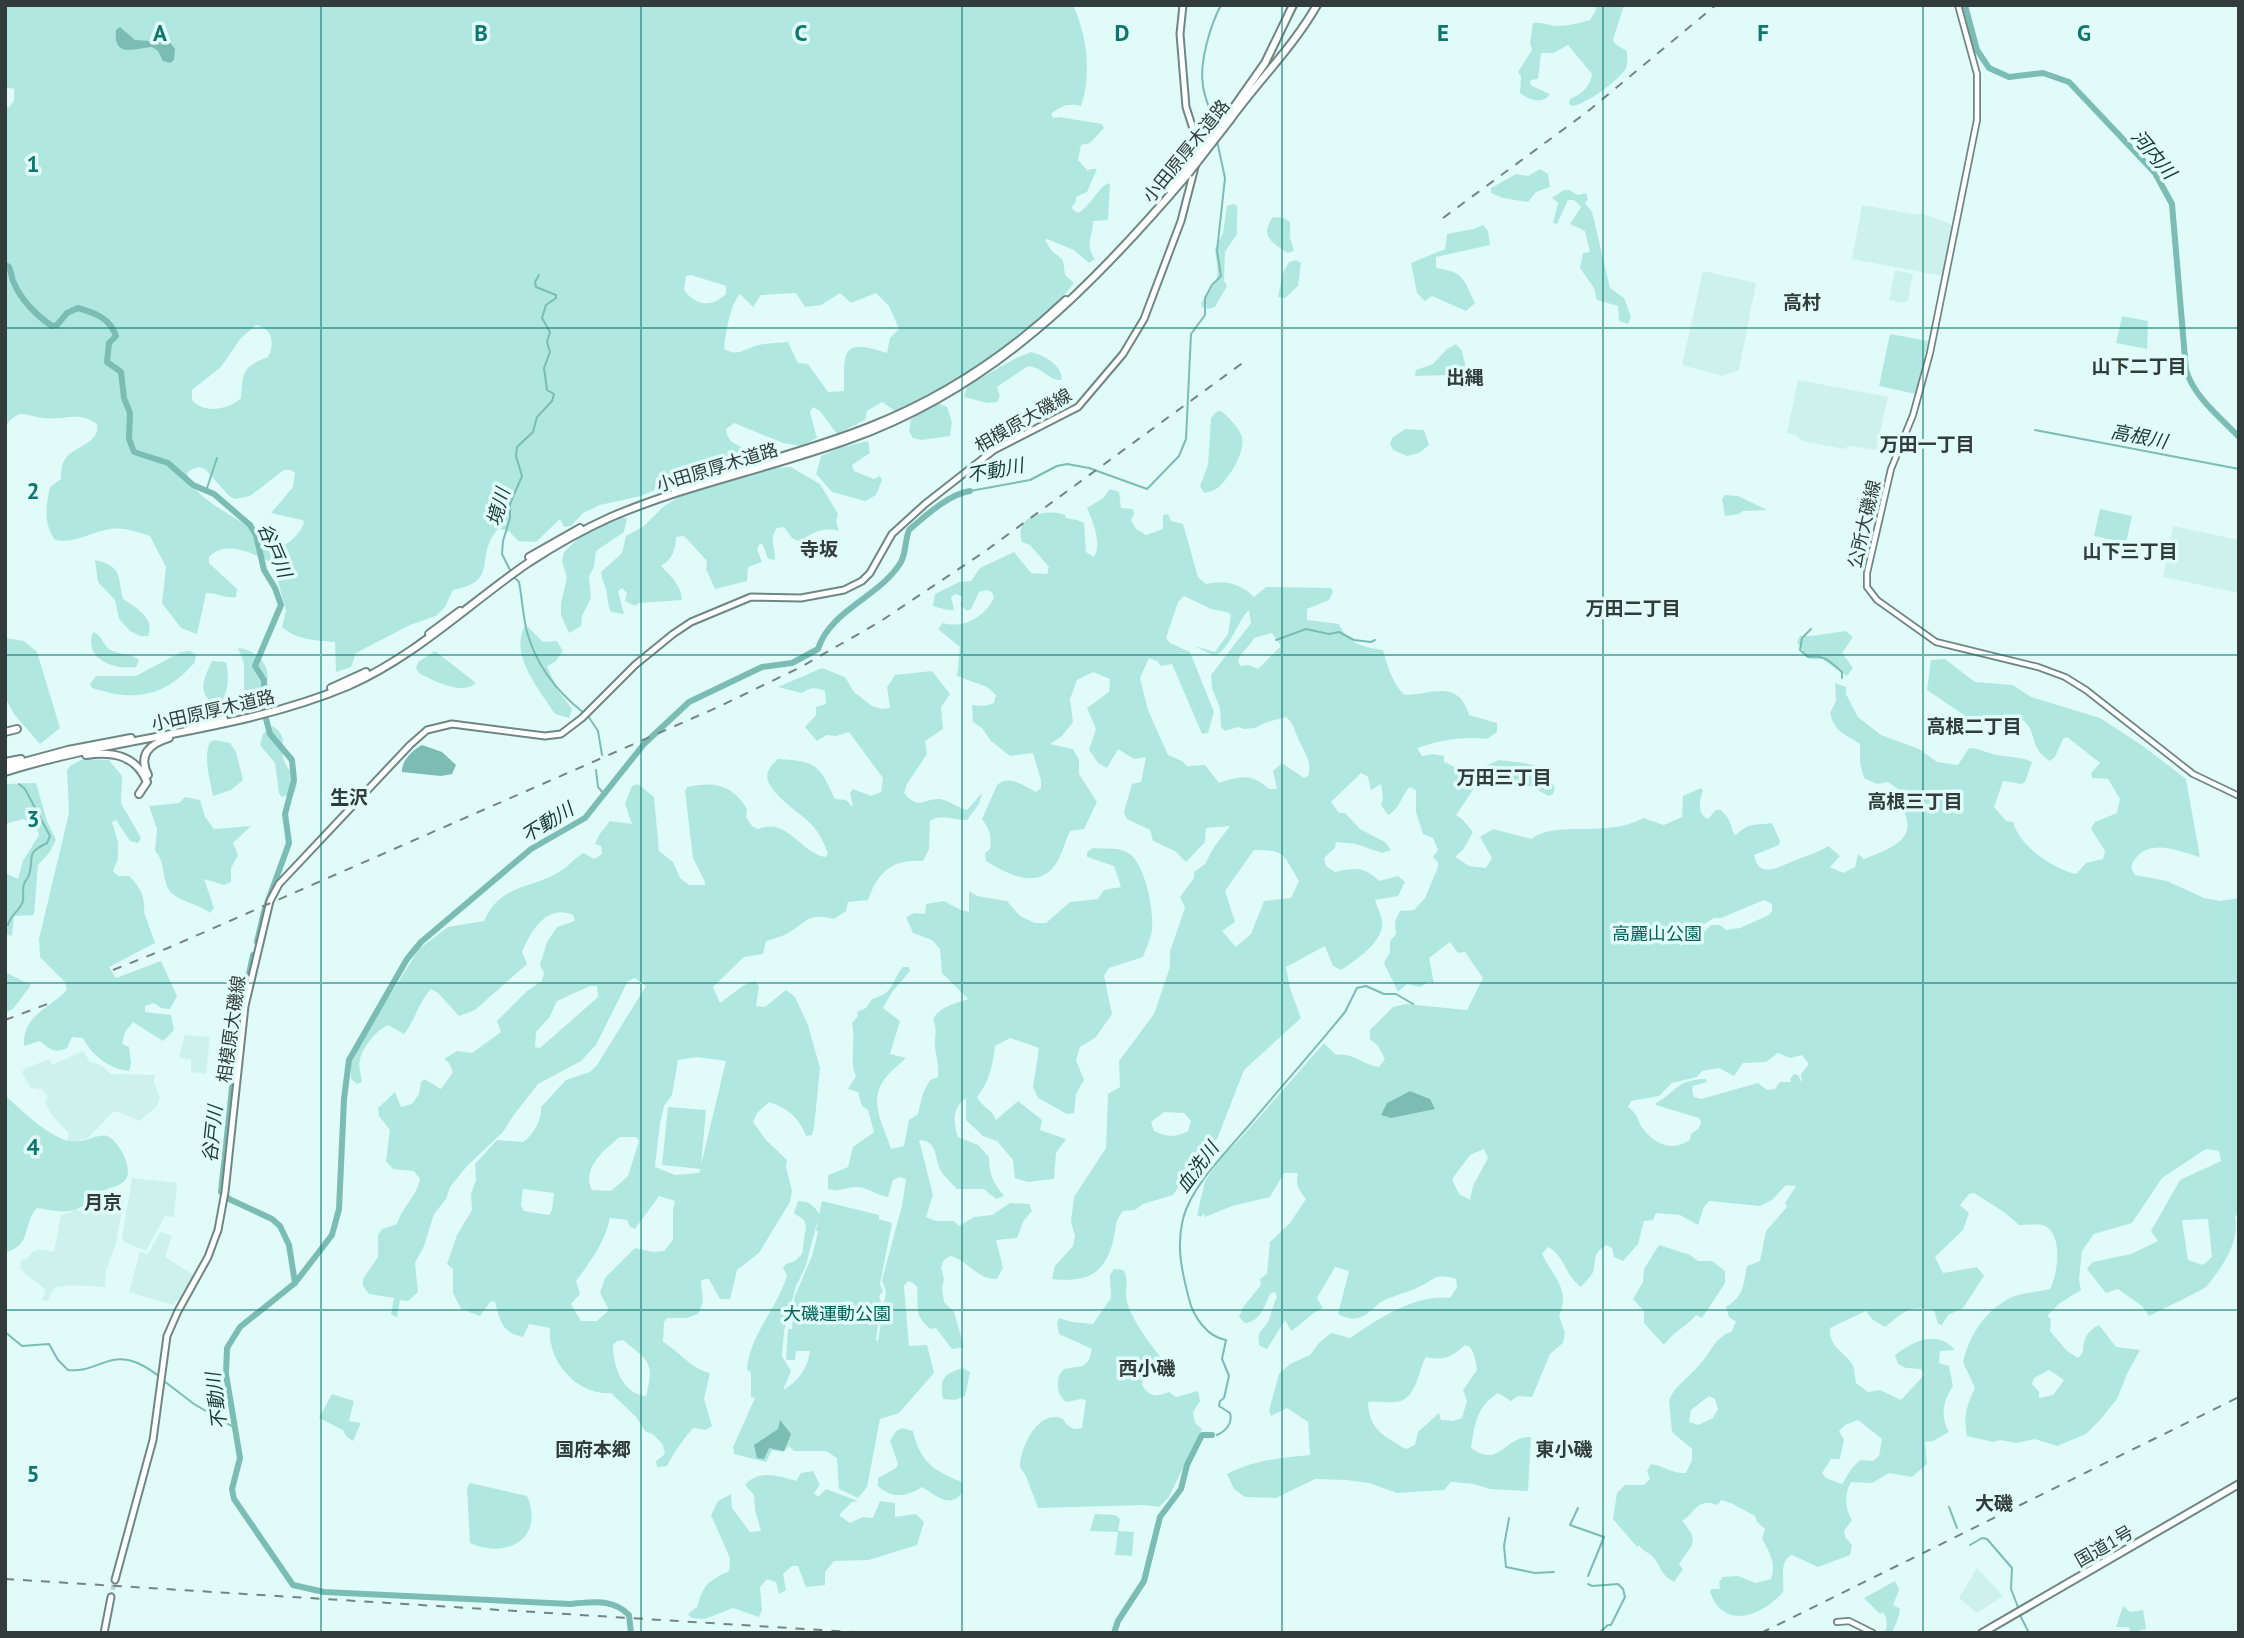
<svg xmlns="http://www.w3.org/2000/svg" width="2244" height="1638" font-family="'PT Sans','Noto Sans JP',sans-serif">
<style>
.built{fill:#cdf1ec}
.green{fill:#b0e8e1;fill-rule:evenodd}
.water{fill:#7bbcb5}
.lines{fill:none;stroke-linecap:round;stroke-linejoin:round}
.stream{stroke:#7bbcb5;stroke-width:2}
.river{stroke:#7bbcb5;stroke-width:6}
.primary-tunnel{stroke:#bed6d2;stroke-width:5;stroke-dasharray:5 2.5;stroke-linecap:butt}
.secondary-casing{stroke:#6f8784;stroke-width:8}
.primary-casing{stroke:#6f8784;stroke-width:9}
.trunk-casing{stroke:#6f8784;stroke-width:10}
.secondary{stroke:#fff;stroke-width:4.5}
.primary{stroke:#fff;stroke-width:5}
.trunk{stroke:#fff;stroke-width:6}
.rail{stroke:#748582;stroke-width:2;stroke-dasharray:9 9;stroke-linecap:butt}
.trunk-bridge-casing{stroke:#6f8784;stroke-width:10;stroke-linecap:butt}
.trunk-bridge{stroke:#fff;stroke-width:6}
.grid{fill:none;stroke:#0f766e;stroke-width:2;stroke-opacity:0.55}
.labels{text-anchor:middle;dominant-baseline:central;stroke-width:7;stroke-linejoin:round;paint-order:stroke}
.street-label{font-size:18px;fill:#323d3b;stroke:#e1fcf8}
.park-label{font-size:18px;fill:#03635c;stroke:#e1fcf8}
.water-label{font-size:19px;font-style:italic;fill:#193936;stroke:#e1fcf8}
.neighbourhood-label{font-size:19px;font-weight:bold;fill:#323d3b;stroke:#e1fcf8}
.grid-label{font-size:23px;text-anchor:middle;font-weight:bold;fill:#0f766e;stroke:#e1fcf8;stroke-width:7;stroke-linejoin:round;paint-order:stroke}
</style>
<rect width="100%" height="100%" fill="#e1fcf8"/>
<g class="built">
<path d="M1862,205L1919,215L1920,213L1949,223L1952,227L1942,276L1852,259Z"/>
<path d="M1895,270L1913,274L1908,301L1901,303L1889,300Z"/>
<path d="M1703,271L1756,283L1739,370L1722,376L1682,365Z"/>
<path d="M1798,380L1888,397L1876,450L1849,446L1843,449L1803,441L1796,435L1787,433Z"/>
<path d="M2173,526L2239,540V593L2163,577Z"/>
<path d="M185,1035L210,1037L206,1074L191,1072V1059L179,1058Z"/>
<path d="M83,1051L90,1062L101,1065L111,1074L155,1075L154,1082L160,1098L156,1107L139,1121L119,1112H113L88,1138L68,1144V1132L51,1114L45,1102L48,1097L42,1089L31,1088L22,1073L24,1069L49,1059L52,1065Z"/>
<path d="M132,1178L177,1183L174,1217L165,1216L146,1251L124,1242L122,1238Z"/>
<path d="M105,1195L124,1198L116,1243L106,1271L105,1287L70,1285L57,1287L53,1289L48,1301L42,1300L46,1290L20,1269L21,1260L27,1259L32,1252L39,1249L54,1252L61,1215L76,1210L83,1211Z"/>
<path d="M160,1232L172,1236L165,1257L195,1276L181,1299H178L173,1305L129,1292L140,1252L148,1254Z"/>
<path d="M1977,1568L2003,1596L1977,1613L1959,1598Z"/>
</g>
<g class="green">
<path d="M5,5H1073C1087,35 1092,74 1081,106C1068,103 1061,106 1051,114L1053,118L1059,117L1102,124L1104,128L1090,143L1081,145L1078,160L1088,171L1090,169H1097L1087,192L1076,197V202L1071,208L1078,213C1091,206 1096,190 1108,183L1110,185L1108,220L1093,221C1093,239 1084,243 1095,259L1089,263L1074,250L1047,239L1045,240L1051,250L1063,260L1065,275L1074,283C1029,343 960,378 895,411L882,402L867,411L865,420L837,434L820,411L813,407L810,412L817,438L801,446L783,443L734,423L726,429C727,444 740,446 753,451L754,454L752,457L684,472L669,484L641,496L600,505L583,513L571,526L564,527L560,519L536,542L518,541L509,531L498,529C473,558 501,581 453,590L445,607L436,616L410,625L356,653L351,667L336,672L335,642C315,640 298,641 282,627L286,611L273,563C253,554 227,539 209,557V563L237,589L236,597C224,599 217,592 206,593L197,634L181,628L162,603L166,567L150,536C137,532 124,527 110,529C91,532 75,544 55,540C43,523 46,506 50,487L61,479C61,473 61,466 64,461C72,446 101,444 97,424C78,410 64,421 44,418C37,418 29,414 22,414C14,415 9,421 5,427V107H9L14,101V89L5,87ZM691,275L726,286V294C711,308 696,306 684,290L686,276ZM796,293L805,307L821,305L840,293L851,303L876,293L889,306L899,329L890,338L887,353C841,337 844,352 844,391L828,392L808,364L798,363L788,342C778,343 767,343 758,345C745,349 738,357 724,349C726,333 729,307 740,294L753,307L761,295ZM256,325C273,329 275,343 268,357C241,367 243,373 241,398C228,410 204,414 192,400V390L221,367L240,339ZM199,467L205,469L229,496L235,499L250,496L284,470H291L295,473L293,487L271,513L302,520L304,522C301,535 281,553 267,547C259,543 254,533 248,527C229,512 194,499 187,473L192,469Z"/>
<path d="M1595,5H1624L1613,40L1615,44L1627,51C1627,56 1628,64 1626,68C1620,80 1585,105 1572,106L1569,103L1570,99C1582,94 1590,87 1592,74L1568,45L1553,53H1541L1538,79L1531,80L1530,83L1532,86L1550,94C1543,105 1529,100 1520,93L1521,76L1518,72L1532,50L1530,43L1533,23C1541,22 1547,25 1556,26C1567,26 1579,23 1590,20L1596,10Z"/>
<path d="M1540,169L1548,174L1550,187L1536,192L1528,202L1503,198L1491,193V188L1516,174L1528,176Z"/>
<path d="M1564,190H1569L1578,195L1586,193L1588,199L1585,203L1592,212L1610,288L1624,298L1631,317L1628,324L1619,321L1618,306L1597,300L1594,288L1580,268L1583,253L1590,252L1585,231L1570,224L1581,207L1574,200H1568L1557,224L1553,223L1558,203L1552,198Z"/>
<path d="M1233,204L1237,206C1238,215 1236,225 1237,234L1225,252L1224,281L1227,286L1215,307L1208,309L1202,307L1201,303C1221,277 1219,281 1215,249L1223,233L1227,206Z"/>
<path d="M1273,217L1284,218L1290,222V237L1294,251L1288,253C1272,243 1259,236 1273,217Z"/>
<path d="M1483,225L1488,231L1490,245L1436,257V268C1465,272 1463,279 1475,303L1466,311L1432,296L1425,301L1417,293L1411,263L1445,249L1447,234L1473,229Z"/>
<path d="M1296,260L1301,263L1298,286L1285,298L1278,297L1283,273L1289,262Z"/>
<path d="M2122,316L2148,321L2147,349L2116,343Z"/>
<path d="M1890,334L1928,341L1916,394L1879,386Z"/>
<path d="M1456,344L1462,351L1466,369L1448,375L1415,376L1416,370L1433,364L1447,349Z"/>
<path d="M1031,352C1046,356 1061,364 1062,380C1048,381 1045,368 1028,366L997,387L1000,396L997,402L987,403L964,397L967,386L1016,358Z"/>
<path d="M938,403L947,407L952,422L950,436L922,440L913,438L909,431L911,419Z"/>
<path d="M1221,411C1228,416 1239,428 1242,437C1246,451 1229,478 1219,487C1214,491 1209,492 1204,493L1200,486L1208,465L1211,418L1216,412Z"/>
<path d="M1405,429L1424,430L1429,445L1419,453L1407,456L1393,450L1390,444L1392,438Z"/>
<path d="M868,441L870,453L852,465L854,471L874,479L880,476L882,480L876,495L865,501L832,492L816,474L821,456L840,448Z"/>
<path d="M791,467L820,484L838,514L836,521L839,531C823,527 813,532 800,542L792,538L784,527L777,528C768,540 776,548 775,560L768,559L763,545L760,543L757,549L762,562L748,567L747,581L715,589L706,569L707,561L684,536L676,537C676,549 672,560 661,566C670,575 682,586 682,600L639,603L635,606L625,601L627,593L622,588L618,591L624,614L611,612C607,604 608,598 606,589C604,583 602,579 601,572L622,553L626,536L644,526L664,506L681,496L774,468Z"/>
<path d="M1110,489L1119,492L1121,508L1133,509L1134,514L1131,520L1136,529L1146,535L1163,529V515L1168,514L1171,521L1183,524L1198,577L1206,584C1224,580 1240,583 1254,597L1266,587L1331,588L1333,592L1329,600L1307,609V620L1339,624C1349,645 1364,647 1383,650C1386,663 1394,687 1405,695C1431,695 1458,678 1469,715L1497,723V732L1487,739C1462,736 1442,740 1417,748L1422,756L1433,754L1444,756V762L1466,772L1474,771L1499,760L1524,763L1540,767L1555,787L1553,794L1549,796L1530,786L1520,787L1482,783L1475,787L1456,815L1462,819L1473,832L1463,850L1455,857L1469,866L1486,868L1492,858L1480,837L1493,829L1532,839C1552,820 1611,838 1643,818L1664,825L1682,817L1683,796L1701,788L1703,791C1699,801 1697,814 1708,819L1716,810H1721L1728,818L1734,834L1736,835C1751,821 1755,826 1772,823L1780,841L1779,845L1754,855C1759,882 1783,864 1796,860C1808,855 1817,853 1828,846L1840,856L1830,867L1843,873L1855,867L1858,854L1864,859C1891,848 1922,839 1900,804L1905,794L1888,782L1877,784L1864,778L1860,763V744C1844,733 1836,734 1830,713L1836,701L1835,683L1846,687V694L1858,717L1881,735L1919,749L1937,762L1958,765L1969,748C1980,748 1988,754 1998,755C2011,758 2019,756 2032,762L2025,782L2022,784L2003,781L1994,807L2006,821L2013,822C2020,847 2052,868 2076,874L2086,863L2103,859L2105,851L2091,829L2095,822L2117,813L2120,799L2108,779L2092,778L2091,773L2100,763L2067,737L2063,739L2055,757L2050,761C2027,746 2039,734 2023,720L1990,727V720L1967,717L1927,690L1931,660L1945,659L1975,682L2013,685L2031,697L2100,718L2143,746L2186,779L2200,857C2178,851 2151,838 2135,859C2130,866 2131,869 2135,875L2167,881L2204,898L2220,901L2239,898V1211L2235,1217C2240,1243 2222,1267 2207,1286C2205,1289 2157,1312 2149,1316L2142,1306L2118,1289L2106,1293L2087,1269L2093,1262L2131,1254L2158,1241L2151,1231L2180,1180L2221,1161L2219,1151L2206,1149L2162,1178L2132,1223L2094,1234L2082,1251L2079,1280L2081,1290L2060,1303L2047,1316L2051,1319L2050,1331L2067,1351L2078,1358L2083,1352C2083,1339 2087,1331 2099,1325L2116,1347L2140,1350L2127,1374L2117,1399L2100,1420L2086,1434L2057,1446L2035,1439L2017,1443L2000,1440L1993,1442L1967,1436C1963,1417 1967,1404 1975,1388L1963,1362C1970,1334 1985,1310 2012,1297C2021,1293 2038,1292 2050,1289C2058,1274 2064,1231 2042,1225C2035,1224 2026,1225 2019,1225L2004,1212L1974,1193L1969,1194L1960,1205L1969,1213L1963,1230L1935,1257L1943,1273L1977,1267L1984,1276L1963,1308L1948,1315L1942,1325L1938,1324L1934,1310C1909,1305 1903,1312 1885,1327L1873,1320L1866,1311L1830,1328C1829,1350 1847,1352 1853,1366C1855,1371 1855,1378 1856,1383L1868,1392L1880,1390L1901,1400L1924,1375L1921,1369L1906,1368L1898,1364L1895,1355C1913,1341 1937,1329 1955,1350L1940,1351L1939,1363L1949,1366L1953,1386C1943,1401 1940,1416 1949,1432L1933,1441L1925,1442L1927,1464L1912,1477L1889,1473L1872,1483L1851,1482C1844,1494 1845,1509 1852,1520L1844,1531L1845,1537L1852,1545L1850,1555L1818,1567L1792,1555C1778,1562 1785,1579 1783,1592C1762,1616 1724,1631 1710,1592L1711,1589H1720L1719,1582L1723,1577L1738,1576L1756,1583L1771,1579C1777,1562 1769,1553 1762,1538L1765,1529L1757,1522L1755,1516L1731,1503L1721,1500L1718,1505C1696,1498 1698,1510 1682,1521C1700,1542 1693,1543 1679,1564L1683,1569L1674,1582C1660,1574 1662,1568 1654,1558C1649,1552 1643,1552 1639,1545L1637,1547L1613,1519L1617,1493L1625,1485H1644L1650,1479L1647,1471L1651,1464C1665,1466 1673,1474 1686,1473L1692,1460V1449L1672,1432L1669,1400C1675,1385 1692,1375 1701,1363C1711,1352 1715,1337 1731,1332L1736,1322L1729,1317L1726,1307C1744,1296 1743,1286 1747,1266L1760,1261L1766,1231L1787,1207L1785,1203L1796,1186L1786,1185L1772,1200L1760,1206L1709,1201L1704,1207L1698,1225L1680,1215L1656,1213L1653,1220L1644,1221L1638,1244L1623,1261L1614,1257L1612,1248L1606,1245C1592,1254 1597,1259 1593,1272C1591,1277 1584,1283 1581,1287C1564,1274 1565,1256 1548,1247L1542,1254C1553,1277 1571,1289 1559,1316L1565,1333L1563,1343L1550,1354L1532,1397L1518,1396L1511,1401L1498,1393C1476,1407 1475,1424 1471,1448C1501,1469 1503,1436 1531,1437L1528,1491L1490,1489L1474,1484L1451,1482L1444,1490L1397,1493L1369,1483L1346,1480L1315,1479L1276,1498L1245,1497L1234,1489L1227,1474C1254,1460 1280,1458 1310,1455L1308,1422L1287,1408L1271,1416L1269,1411L1279,1374L1290,1364L1310,1355L1319,1343L1331,1333L1350,1338C1378,1319 1415,1294 1450,1298L1457,1287L1456,1279C1436,1273 1437,1278 1421,1286C1410,1292 1397,1294 1385,1300C1375,1304 1370,1315 1358,1318C1351,1320 1344,1317 1338,1314L1349,1271L1335,1267L1317,1298L1323,1308C1310,1313 1303,1324 1291,1331L1285,1320L1267,1349L1260,1346C1255,1330 1264,1331 1269,1320C1272,1312 1273,1304 1277,1297L1275,1292L1270,1294C1264,1307 1261,1321 1245,1323L1239,1317L1244,1306L1261,1285L1260,1279L1267,1274L1270,1242L1290,1223L1306,1199C1299,1190 1295,1185 1298,1173H1284L1270,1197L1232,1206L1205,1217L1204,1213L1201,1217L1197,1215L1205,1181L1222,1156L1241,1138L1324,1043L1336,1055C1353,1052 1363,1065 1379,1067L1385,1059L1378,1046L1370,1039V1030L1393,1007L1406,1004L1467,1010L1483,978L1465,952L1458,953L1450,942L1429,958L1434,983L1428,982L1420,987L1407,984L1398,992L1384,963L1390,952V941L1396,934L1395,921L1400,911L1414,910L1425,898L1438,867V862L1433,857L1438,850L1433,838L1423,834L1416,812V790L1410,787C1400,797 1401,808 1388,815L1381,805L1383,798L1381,784L1371,790L1368,777L1361,773L1331,802L1339,813H1345L1360,829L1385,842L1391,850L1382,853L1356,844L1336,842L1335,848L1324,858L1326,866L1335,872C1354,868 1364,866 1379,881L1398,876L1405,882L1398,896L1375,900C1377,908 1384,919 1382,928C1378,945 1355,961 1341,970L1333,966L1325,946L1286,967L1290,988L1301,1018L1244,1070L1217,1139L1197,1151L1190,1169L1173,1195L1143,1204L1135,1210L1123,1211C1114,1222 1117,1225 1114,1237C1106,1274 1088,1283 1052,1279L1055,1266L1073,1246L1075,1236L1071,1222L1074,1197L1106,1148L1108,1094L1120,1087L1119,1061L1154,1014L1170,967V951L1185,908L1180,897L1194,878V872L1205,864L1214,847L1230,826L1206,828L1205,842L1186,862L1175,851L1153,841L1150,830L1127,819L1124,812L1132,784L1141,782L1146,757L1134,759L1118,749L1107,768L1098,763L1089,750L1096,729L1087,708L1109,692L1110,679L1093,672L1077,680L1070,699L1073,722L1062,736L1050,744L1073,749L1079,760V774L1097,802L1084,829L1070,831C1065,841 1063,852 1057,862C1040,891 1008,875 986,861L985,853L990,849C992,837 990,830 982,819L997,785C1009,774 1024,786 1036,792L1041,788V780L1033,753L1010,756L991,741L982,728L973,722L972,705L985,706L994,703L996,695L987,687L957,676L960,647L938,629L943,623C964,629 984,617 994,598L992,592L986,590L979,592L971,609L967,611L961,605L963,597L956,594L951,597L954,610H947L933,606L935,594L959,582L971,581L980,568L1014,552L1031,573L1047,574L1049,567L1030,545L1022,542C1013,516 1046,508 1065,515L1066,518L1077,520L1084,523L1086,552L1094,557C1102,543 1093,522 1087,508L1103,498ZM1184,596L1211,609L1227,612L1231,615L1228,634L1215,652L1194,646L1215,656C1232,646 1236,623 1249,610L1251,623L1211,675L1212,688L1220,708L1221,727L1225,731L1238,727L1244,729L1255,728L1267,722L1286,717C1294,724 1294,729 1298,738C1303,751 1313,761 1308,776L1304,778L1282,763L1273,771L1277,789H1269C1252,773 1240,776 1219,783L1205,765L1187,766L1182,761L1168,755L1148,710L1140,678L1149,658L1157,661L1161,666L1172,664L1202,734L1208,733L1214,712L1190,652L1170,643L1166,638L1178,602ZM1272,633L1281,646L1258,669L1249,665L1240,666L1238,661C1241,651 1249,648 1254,638ZM1254,850C1286,850 1283,855 1299,881L1291,898L1264,901L1251,934L1236,947L1222,931L1235,922L1225,891ZM1764,900L1772,904V911L1769,915L1740,928L1726,930L1720,925H1711L1700,936L1705,929L1699,927L1714,918H1721ZM1778,1053L1790,1058L1802,1055L1809,1064L1801,1074L1802,1083L1798,1075L1794,1074L1790,1079L1791,1082H1780L1775,1089L1767,1090L1758,1083L1701,1099L1694,1097L1692,1090L1693,1086L1707,1082L1706,1079C1675,1080 1678,1091 1656,1103V1105L1699,1118L1701,1122L1699,1128L1691,1134L1690,1140C1673,1151 1657,1146 1644,1130C1636,1120 1641,1117 1628,1107L1631,1101L1659,1096L1672,1083L1697,1077L1702,1071L1719,1068L1734,1076L1743,1063L1766,1062ZM1410,1091L1430,1099L1413,1113L1382,1115L1387,1103ZM1164,1112L1184,1113L1191,1121L1188,1131C1175,1138 1167,1137 1154,1131L1151,1122ZM1484,1149L1488,1158L1473,1186L1470,1200L1459,1194L1452,1179L1470,1155ZM2208,1219L2212,1257L2203,1265L2188,1260L2182,1220ZM1465,1345L1470,1347L1474,1354L1477,1370L1463,1390L1467,1401L1462,1418L1453,1421L1441,1420L1439,1413L1418,1432L1415,1445L1406,1449C1384,1436 1369,1430 1368,1402C1378,1401 1387,1403 1396,1402C1417,1400 1418,1370 1426,1357C1445,1361 1451,1357 1465,1345ZM2049,1370L2064,1380L2053,1395L2039,1398V1392L2032,1384L2034,1378ZM1709,1396L1715,1399L1718,1409L1713,1418L1698,1425L1689,1422L1691,1410ZM1858,1420L1882,1439L1879,1456L1873,1461L1860,1460L1852,1468L1842,1484L1826,1478L1822,1473L1831,1459H1840L1844,1440L1839,1431L1845,1425Z"/>
<path d="M1725,495L1738,496L1767,510L1743,511L1739,514L1725,516L1722,499Z"/>
<path d="M2100,509L2132,516L2126,543L2094,536Z"/>
<path d="M617,517L627,518L624,532L596,551L594,567L589,576L591,598L582,616L581,626L569,633L561,615V603L567,578L562,561L564,552L579,538Z"/>
<path d="M95,560C123,567 117,575 123,599C136,607 156,619 148,636H140L130,631L119,619L115,600L98,582Z"/>
<path d="M527,626L543,642L557,641L563,651L555,662L547,666L557,689L572,709L569,718L555,714C540,690 510,657 524,627Z"/>
<path d="M1846,631L1853,637L1842,653L1853,668L1847,676L1822,659C1804,661 1807,654 1797,643L1800,636H1811Z"/>
<path d="M93,632C103,635 102,644 109,649C118,655 129,652 139,660L136,667C113,670 83,659 93,632Z"/>
<path d="M5,638L24,641L37,652L60,728L40,744L14,714L5,697Z"/>
<path d="M238,648C260,650 277,672 262,692L249,693L244,690V663Z"/>
<path d="M189,651L196,654L195,662C165,697 135,702 92,688L90,684L96,676H136L181,652Z"/>
<path d="M435,651L476,683C462,696 435,681 420,674L416,668L418,662Z"/>
<path d="M212,661L226,662C229,675 229,693 220,703L210,701C197,688 206,675 212,661Z"/>
<path d="M822,668L845,677L854,692L872,706L882,709L890,708L887,687L895,675L932,671L950,694L941,707L943,729L925,741L927,754L907,784L904,793C919,811 924,798 940,799C948,800 959,808 967,810L982,793L979,804L967,820C954,820 940,813 930,821L929,849L923,861C892,859 878,872 868,900L848,902L846,911L834,919C808,912 807,922 788,933C781,937 773,939 766,941L763,954L744,957L713,987L720,1003L744,985L755,981L759,986L756,1006L765,1007L786,990L795,997L808,1025L820,1068L814,1128L812,1135L806,1136C799,1117 787,1108 769,1102L757,1113L753,1122L766,1140L787,1160L786,1167L792,1191L790,1202L759,1253L737,1270L730,1299H720L709,1279H705L701,1281L703,1302L698,1314L687,1318H667L664,1322L663,1342C681,1353 690,1368 710,1373L704,1399L712,1426L706,1430L693,1428C683,1440 674,1452 667,1466L657,1467L656,1461L665,1454L663,1445L654,1435L645,1431L636,1417L611,1393C577,1396 547,1361 550,1328L529,1324L523,1337C502,1333 500,1321 495,1302L491,1301L480,1316L461,1309L453,1293V1269L447,1264L457,1235L472,1210L471,1194L476,1180L475,1164L497,1140L523,1142C534,1134 542,1120 541,1107L566,1080L590,1072L597,1065L646,986L635,978L628,981L596,1045L581,1061L538,1084L513,1116L503,1132L467,1166L450,1187L446,1199L434,1214L424,1246L415,1263L418,1292L408,1301L400,1300L397,1318L391,1314L394,1298L369,1294L363,1286V1279L378,1257V1235L382,1229L397,1224C402,1207 417,1196 420,1179L414,1171L393,1169L386,1161L390,1130L379,1116L378,1108L395,1092L401,1107L412,1104L419,1094L421,1082L424,1079L441,1089L453,1072L449,1063L444,1059L457,1051L472,1053L501,1032L497,1021L527,991L542,981L544,973L540,965L547,942L557,927L575,921L573,915C547,903 530,932 522,952L527,964L475,1010L459,1016L438,993L431,989C418,1003 416,1019 404,1034L388,1025C376,1031 363,1046 360,1060C358,1066 361,1075 362,1082L357,1084L351,1079V1065L358,1046L419,949L448,927L484,921C501,882 533,890 562,870C570,865 575,857 584,853L594,859L602,854L601,846L595,844L599,835L610,821L632,824L625,804L632,786L638,784L654,797L659,851L673,862L680,878L689,885H705V882L693,858L685,791L687,787C714,781 733,785 747,809L746,817L752,826L758,829C788,817 799,852 825,857L828,854C824,843 820,834 812,825C803,814 761,790 768,772C769,767 775,762 778,759C817,761 819,765 835,799L846,800L853,807L850,793L853,789L871,796L881,792L883,778L849,732L836,736L827,735L817,741L805,727L816,715V707L826,704L825,691C816,687 810,687 802,693L778,687ZM590,986H597L598,997L540,1048L535,1047L536,1032L549,1018L557,1001ZM697,1057L726,1061L701,1165L706,1110L668,1107L662,1165L701,1169L699,1173L675,1175L655,1167L660,1124L664,1106L672,1095L678,1060ZM620,1137H636L639,1141L628,1176L611,1191L592,1190C581,1169 604,1150 620,1137ZM523,1189L554,1193L552,1210L549,1215L524,1211L521,1205ZM659,1196L675,1201L673,1210V1240L664,1251L653,1252L635,1248L605,1278L600,1293L609,1310L597,1321H581L571,1304L580,1294L576,1281C591,1261 605,1242 610,1218L627,1220L630,1227L635,1229ZM623,1340C648,1361 655,1361 646,1396C622,1394 613,1365 613,1345L617,1341Z"/>
<path d="M273,726C289,739 280,742 283,757C285,767 294,774 297,783L295,792L282,797L279,793L275,763L260,745L263,734Z"/>
<path d="M215,740L230,743L236,752L243,780L231,790L213,796C210,779 203,758 210,742Z"/>
<path d="M84,759L109,760L122,776L121,803L141,838L138,843L130,841L116,820L112,822L118,842V859L113,871L118,876H129C139,885 146,898 144,912L155,943L109,967L116,978L161,961L177,996L170,1009L161,1008L154,1003L145,1006V1012L171,1015L174,1030L163,1041L133,1022L125,1032L122,1044L129,1047L131,1064L129,1071C110,1069 92,1056 83,1038L72,1037L67,1048C55,1054 49,1049 40,1041L24,1046C22,1015 50,1008 67,990L65,982L40,957L39,939L69,813L67,770L71,765Z"/>
<path d="M36,783L47,821L56,840L49,853L38,865L34,915L14,916L12,936L5,934V873L18,879L23,861L39,835L35,823L23,819L5,824V784Z"/>
<path d="M185,797L200,800L205,817L214,829L251,826L233,843L238,855L231,868V882L224,885L204,879L214,908L210,913C198,903 174,901 168,888C162,876 165,861 155,851L157,829L149,806L179,803Z"/>
<path d="M1093,848C1105,849 1121,847 1130,854C1146,867 1154,911 1152,931C1150,940 1146,949 1143,957L1109,968L1104,976L1112,1014L1096,1037L1080,1047L1076,1060L1084,1080L1076,1094L1074,1113L1067,1114L1038,1098L1033,1087L1039,1048L1010,1038L995,1046C993,1065 989,1082 977,1097C982,1107 992,1109 996,1120L1018,1101L1042,1120L1040,1130L1066,1139L1056,1153L1054,1179L1028,1182L1015,1178L1013,1160L997,1141L983,1136L966,1120V1098C952,1108 953,1122 958,1137L978,1145L989,1157C989,1173 993,1183 1004,1196L996,1199L984,1189H957C952,1183 944,1177 941,1171C934,1157 938,1141 919,1140L933,1195L926,1217L936,1221H954L959,1226L974,1217L992,1215L1010,1203L1029,1204L1032,1211L1024,1220L1017,1238L996,1240L1003,1268L997,1279C977,1280 968,1260 950,1256L944,1260L941,1267L944,1279L942,1288L944,1302L954,1312L964,1347L952,1349L936,1328L930,1329C913,1314 919,1307 917,1287L913,1283L908,1281L904,1286L909,1346L927,1345L934,1373L899,1413L880,1419L867,1487L858,1498L839,1489L837,1458L826,1451H794L789,1446L784,1452L772,1450L766,1462L734,1454L733,1447L755,1398L751,1397V1372L747,1370C749,1335 778,1308 787,1275L783,1268L786,1264L795,1261L802,1254L806,1226L804,1220L794,1213L798,1201C809,1201 814,1205 819,1214L822,1201L879,1215V1219L892,1223L880,1284L883,1291L879,1296L881,1302L876,1340L878,1341L886,1292L882,1280L902,1206L906,1179L900,1177L893,1180L888,1197C875,1195 868,1187 856,1187C845,1187 839,1193 828,1189V1175L848,1167L853,1147L874,1132L868,1110L862,1106L858,1092L848,1089L856,1076C849,1063 856,1041 852,1023L858,1016L857,1012L866,1008L872,999C896,992 890,982 903,967H909L910,971L892,992L883,1008L900,1021L890,1054L906,1058C899,1065 887,1074 882,1083C869,1105 885,1128 891,1149L904,1146L909,1120L918,1114L923,1093L930,1080L938,1077C939,1066 937,1059 935,1048C934,1037 938,1030 933,1019C939,1007 956,1003 968,999L942,973L940,949L932,940L913,933L906,917L914,913L925,914L926,904L944,901L961,910L969,912V891L977,896L1007,901L1020,916L1035,923H1046L1070,902L1098,899L1104,890L1121,887L1114,866L1087,857V852ZM819,1216L816,1230L818,1232L812,1256L794,1298L792,1329H788L786,1360H795L796,1351H810C808,1368 798,1382 783,1390L791,1371L782,1356L784,1331L796,1286L805,1268Z"/>
<path d="M5,972L31,985L13,1009L5,1013Z"/>
<path d="M5,1095C22,1111 39,1128 60,1138C81,1148 95,1133 107,1136C118,1140 132,1166 127,1177C124,1185 113,1187 105,1190C95,1194 92,1199 84,1205C70,1216 52,1210 37,1208C21,1226 34,1243 5,1253Z"/>
<path d="M1659,1245L1690,1255L1698,1261H1712L1725,1271V1283L1702,1318L1696,1315C1684,1329 1676,1329 1664,1345L1644,1323V1311L1633,1299L1643,1282L1644,1269Z"/>
<path d="M1114,1269L1123,1270C1130,1279 1124,1292 1127,1302C1133,1323 1155,1351 1169,1367L1143,1381L1142,1385C1149,1397 1157,1397 1169,1392L1176,1397L1198,1391L1200,1401L1193,1412L1195,1423L1202,1429L1169,1497L1159,1507L1145,1505L1038,1508L1026,1476L1020,1467C1020,1447 1039,1408 1063,1419C1067,1426 1073,1431 1082,1428L1086,1400L1081,1399L1066,1402C1057,1395 1057,1386 1059,1375L1064,1369L1083,1366L1089,1360L1092,1349L1059,1334L1057,1324L1059,1318L1072,1322L1093,1324L1111,1298L1110,1275Z"/>
<path d="M963,1368L970,1372L965,1396L955,1400L943,1399C939,1379 944,1373 963,1368Z"/>
<path d="M332,1394L354,1401L349,1421L361,1423L353,1441L346,1436L343,1430L319,1418Z"/>
<path d="M902,1428L913,1431C920,1462 934,1471 962,1482L963,1492C949,1510 936,1495 922,1487C908,1496 892,1500 878,1486V1478L896,1468L898,1464L890,1441L896,1431Z"/>
<path d="M813,1471L820,1485L814,1493L818,1497L826,1489L858,1501L852,1502L839,1515L850,1523L863,1517L873,1518L880,1501L895,1503V1517L916,1514L924,1522L917,1545L869,1560L834,1561L825,1572V1585L806,1587L798,1566H792L783,1574L786,1590L779,1594L776,1582L767,1579L760,1587L762,1610L759,1617L733,1608L705,1619L691,1618L688,1614L697,1607C704,1584 707,1582 729,1571L730,1558L711,1515L718,1501L731,1494L732,1508L750,1532L761,1531L755,1510L754,1495L745,1485C758,1469 779,1476 796,1481L801,1473Z"/>
<path d="M470,1483L527,1496C545,1537 508,1560 470,1543L467,1488Z"/>
<path d="M1095,1514L1115,1515L1120,1519L1118,1531L1134,1532L1132,1556L1115,1555L1118,1532L1090,1531Z"/>
<path d="M1895,1581L1899,1590L1893,1605L1900,1609C1899,1618 1895,1626 1892,1633H1885C1887,1626 1889,1618 1882,1612L1880,1614L1864,1598Z"/>
<path d="M2123,1606L2130,1612L2143,1610L2146,1629L2130,1633L2129,1627H2116Z"/>
</g>
<g class="water">
<path d="M120,27L135,40L151,41L165,36L175,49L174,60L170,63L163,61L158,51L152,47C133,49 113,58 116,30Z"/>
<path d="M422,745L442,752L456,765L452,774L441,776L402,772C401,762 412,750 422,745Z"/>
<path d="M1410,1091L1430,1099L1435,1109L1391,1118L1381,1115L1387,1103Z"/>
<path d="M780,1420L791,1434L784,1451L769,1448L764,1459L757,1458L754,1445L778,1429Z"/>
</g>
<g class="lines">
<g class="stream">
<path d="M1215,129C1213,114 1205,101 1203,86C1199,63 1210,26 1221,5"/>
<path d="M2035,430L2239,469"/>
<path d="M206,491L217,458"/>
<path d="M970,491L1030,480L1057,466L1067,464L1089,468L1147,489L1179,456L1186,439L1191,334L1205,315V298L1212,285L1221,276L1217,251L1225,178L1217,141"/>
<path d="M511,572L502,554L503,541L510,518V504L522,476L516,456L517,447L533,432L537,417L552,401L554,394L547,390L544,368L550,352L547,342L550,332L542,318L546,305L556,298V295L536,287L535,282L539,275"/>
<path d="M514,577L519,582C522,597 523,617 527,632C536,664 557,692 584,713"/>
<path d="M1811,629L1802,638L1800,650L1808,657C1825,654 1830,662 1842,672V678"/>
<path d="M1276,640L1306,629L1329,634L1339,632L1354,640L1371,642L1375,640"/>
<path d="M588,716L598,731L602,755"/>
<path d="M596,770L598,787L604,794"/>
<path d="M8,925C10,915 20,911 23,901C24,896 22,890 24,884C25,881 28,878 29,875C35,857 24,854 47,843L50,836L25,789L19,784"/>
<path d="M5,1332L22,1346L49,1344L58,1360L68,1370C86,1372 96,1364 113,1360C130,1356 147,1367 160,1377"/>
<path d="M164,1381L194,1404L235,1428"/>
<path d="M1217,1435C1226,1431 1233,1423 1230,1413L1219,1406L1220,1401L1224,1398L1229,1376L1222,1359L1226,1340C1207,1337 1193,1316 1189,1299C1182,1272 1176,1247 1183,1219C1191,1186 1229,1149 1251,1123C1282,1086 1314,1050 1345,1012L1357,988L1366,986L1384,994H1396L1413,1004"/>
<path d="M1949,1507L1957,1528"/>
<path d="M1578,1508L1570,1525L1604,1537L1588,1576"/>
<path d="M1509,1518L1504,1546L1506,1567L1535,1573L1554,1572"/>
<path d="M1970,1545L1982,1538L1987,1539L2012,1568L2011,1589L2018,1607"/>
<path d="M1588,1584L1592,1586L1618,1584L1623,1589L1625,1597L1611,1625H1608L1599,1633"/>
<path d="M2020,1615L2029,1633"/>
</g>
<g class="river">
<path d="M1965,5L1977,50L1989,68L2009,77L2043,73L2069,82L2155,173L2172,204L2186,370C2194,397 2220,417 2239,437"/>
<path d="M5,265L9,267C12,273 11,278 14,283C21,300 37,316 52,326L57,325L67,313L78,308C95,313 110,318 116,336L109,343L107,362L121,372L124,398L130,413L129,439L134,452L168,463L193,485L214,494L250,525L256,535L264,570L275,588L281,605L255,666L264,680L265,715L270,734L292,760L294,780L285,814L289,843L264,912L257,942"/>
<path d="M253,955L239,1022L221,1192L229,1199L272,1219L280,1226L289,1245L295,1283"/>
<path d="M631,1633L629,1615C612,1598 593,1602 570,1604L324,1592L293,1585L234,1499L232,1489L240,1458L226,1374L227,1348L240,1327L295,1283L332,1235L339,1209L344,1099L349,1060L407,959L421,942L531,849L585,818L644,744L689,702L762,667L792,663L818,649C830,610 880,597 901,562C906,553 905,540 909,530C925,516 949,494 970,491"/>
<path d="M1114,1633L1118,1621L1144,1581L1160,1517L1181,1489L1187,1465L1202,1435H1212"/>
</g>
<path class="primary-tunnel" d="M111,1597L115,1580"/>
<g class="secondary-casing">
<g id="secondary">
<path d="M1958,5L1977,74V120L1930,353L1913,415L1891,469L1867,573V587L1877,600L1936,642L2038,667L2065,677L2086,690L2193,774L2239,796"/>
<path d="M1837,1622L1849,1621L1873,1633"/>
</g>
</g>
<g class="primary-casing">
<g id="primary">
<path d="M1183,5L1180,34L1186,107L1196,138L1198,154"/>
<path d="M115,1580L153,1440L167,1336L178,1311L208,1257L218,1230L225,1192L245,1006L270,901L279,884L410,745L427,730L452,724L545,736L561,734L582,718L635,665L673,634L691,622L751,597L801,598L844,590L862,581L870,573L892,534L925,504L994,450L1078,407L1123,354L1144,319L1181,221L1196,163"/>
<path d="M104,1633L111,1597"/>
</g>
</g>
<g class="trunk-casing">
<g id="trunk">
<path d="M1227,117L1265,63L1293,5"/>
<path d="M1230,120C1258,81 1293,47 1317,5"/>
<path d="M1170,190L1184,172"/>
<path d="M674,489C739,468 806,452 869,427C943,398 1009,354 1066,300"/>
<path d="M529,557L580,528"/>
<path d="M429,634L460,611"/>
<path d="M331,688L366,672"/>
<path d="M190,726L224,719"/>
<path d="M5,732L17,729"/>
<path d="M86,755C112,751 136,755 147,782L139,794"/>
<path d="M5,762L21,759"/>
<path d="M5,767L68,750L131,738"/>
<path d="M5,772C118,736 239,732 348,686C416,656 467,605 528,563C554,546 582,530 611,517C688,484 771,468 850,439C993,388 1092,287 1188,174"/>
<path d="M148,775C138,755 149,744 169,738"/>
<path d="M1982,1633L2239,1484"/>
</g>
</g>
<use href="#secondary" class="secondary"/>
<use href="#primary" class="primary"/>
<use href="#trunk" class="trunk"/>
<g class="rail">
<path d="M1443,218L1587,112L1716,5"/>
<path d="M113,970L168,948L716,708L801,667L881,621L984,552L1248,359"/>
<path d="M5,1020L50,1003"/>
<path d="M5,1579L869,1633"/>
<path d="M1761,1633L2239,1397"/>
</g>
<g class="trunk-bridge-casing">
<g id="trunk-bridge">
<path d="M1184,172L1227,117"/>
<path d="M1188,174L1230,120"/>
</g>
</g>
<use href="#trunk-bridge" class="trunk-bridge"/>
</g>
<path class="grid" d="M321,5V1633M641,5V1633M962,5V1633M1282,5V1633M1603,5V1633M1923,5V1633M5,328H2239M5,655H2239M5,983H2239M5,1310H2239"/>
<g class="labels">
<g class="street-label">
<text transform="translate(1186 151) rotate(-51)">小田原厚木道路</text>
<text transform="translate(1023 420) rotate(-30)">相模原大磯線</text>
<text transform="translate(717 467) rotate(-17)">小田原厚木道路</text>
<text transform="translate(1864 524) rotate(-77)">公所大磯線</text>
<text transform="translate(213 710) rotate(-13)">小田原厚木道路</text>
<text transform="translate(231 1029) rotate(-82)">相模原大磯線</text>
<text transform="translate(2104 1546) rotate(-30)">国道1号</text>
</g>
<g class="park-label">
<text x="1657" y="933">高麗山公園</text>
<text x="837" y="1313">大磯運動公園</text>
</g>
<g class="water-label">
<text transform="translate(2154 154) rotate(50)">河内川</text>
<text transform="translate(2139 436) rotate(11)">高根川</text>
<text transform="translate(995 470) rotate(-11)">不動川</text>
<text transform="translate(498 507) rotate(-75)">境川</text>
<text transform="translate(275 550) rotate(67)">谷戸川</text>
<text transform="translate(547 822) rotate(-32)">不動川</text>
<text transform="translate(212 1134) rotate(-84)">谷戸川</text>
<text transform="translate(1197 1167) rotate(-54)">血洗川</text>
<text transform="translate(216 1401) rotate(-97)">不動川</text>
</g>
<g class="neighbourhood-label">
<text x="1802" y="302">高村</text>
<text x="2139" y="366">山下二丁目</text>
<text x="1465" y="377">出縄</text>
<text x="1927" y="444">万田一丁目</text>
<text x="819" y="549">寺坂</text>
<text x="2130" y="551">山下三丁目</text>
<text x="1633" y="608">万田二丁目</text>
<text x="1974" y="726">高根二丁目</text>
<text x="1504" y="777">万田三丁目</text>
<text x="349" y="797">生沢</text>
<text x="1915" y="801">高根三丁目</text>
<text x="103" y="1202">月京</text>
<text x="1147" y="1368">西小磯</text>
<text x="593" y="1449">国府本郷</text>
<text x="1564" y="1449">東小磯</text>
<text x="1994" y="1503">大磯</text>
</g>
</g>
<g class="grid-label">
<text x="160" y="41">A</text>
<text x="481" y="41">B</text>
<text x="801" y="41">C</text>
<text x="1122" y="41">D</text>
<text x="1443" y="41">E</text>
<text x="1763" y="41">F</text>
<text x="2084" y="41">G</text>
<text x="33" y="172">1</text>
<text x="33" y="499">2</text>
<text x="33" y="827">3</text>
<text x="33" y="1155">4</text>
<text x="33" y="1482">5</text>
</g>
<rect width="2244" height="1638" fill="none" stroke="#323d3b" stroke-width="14"/>
</svg>
